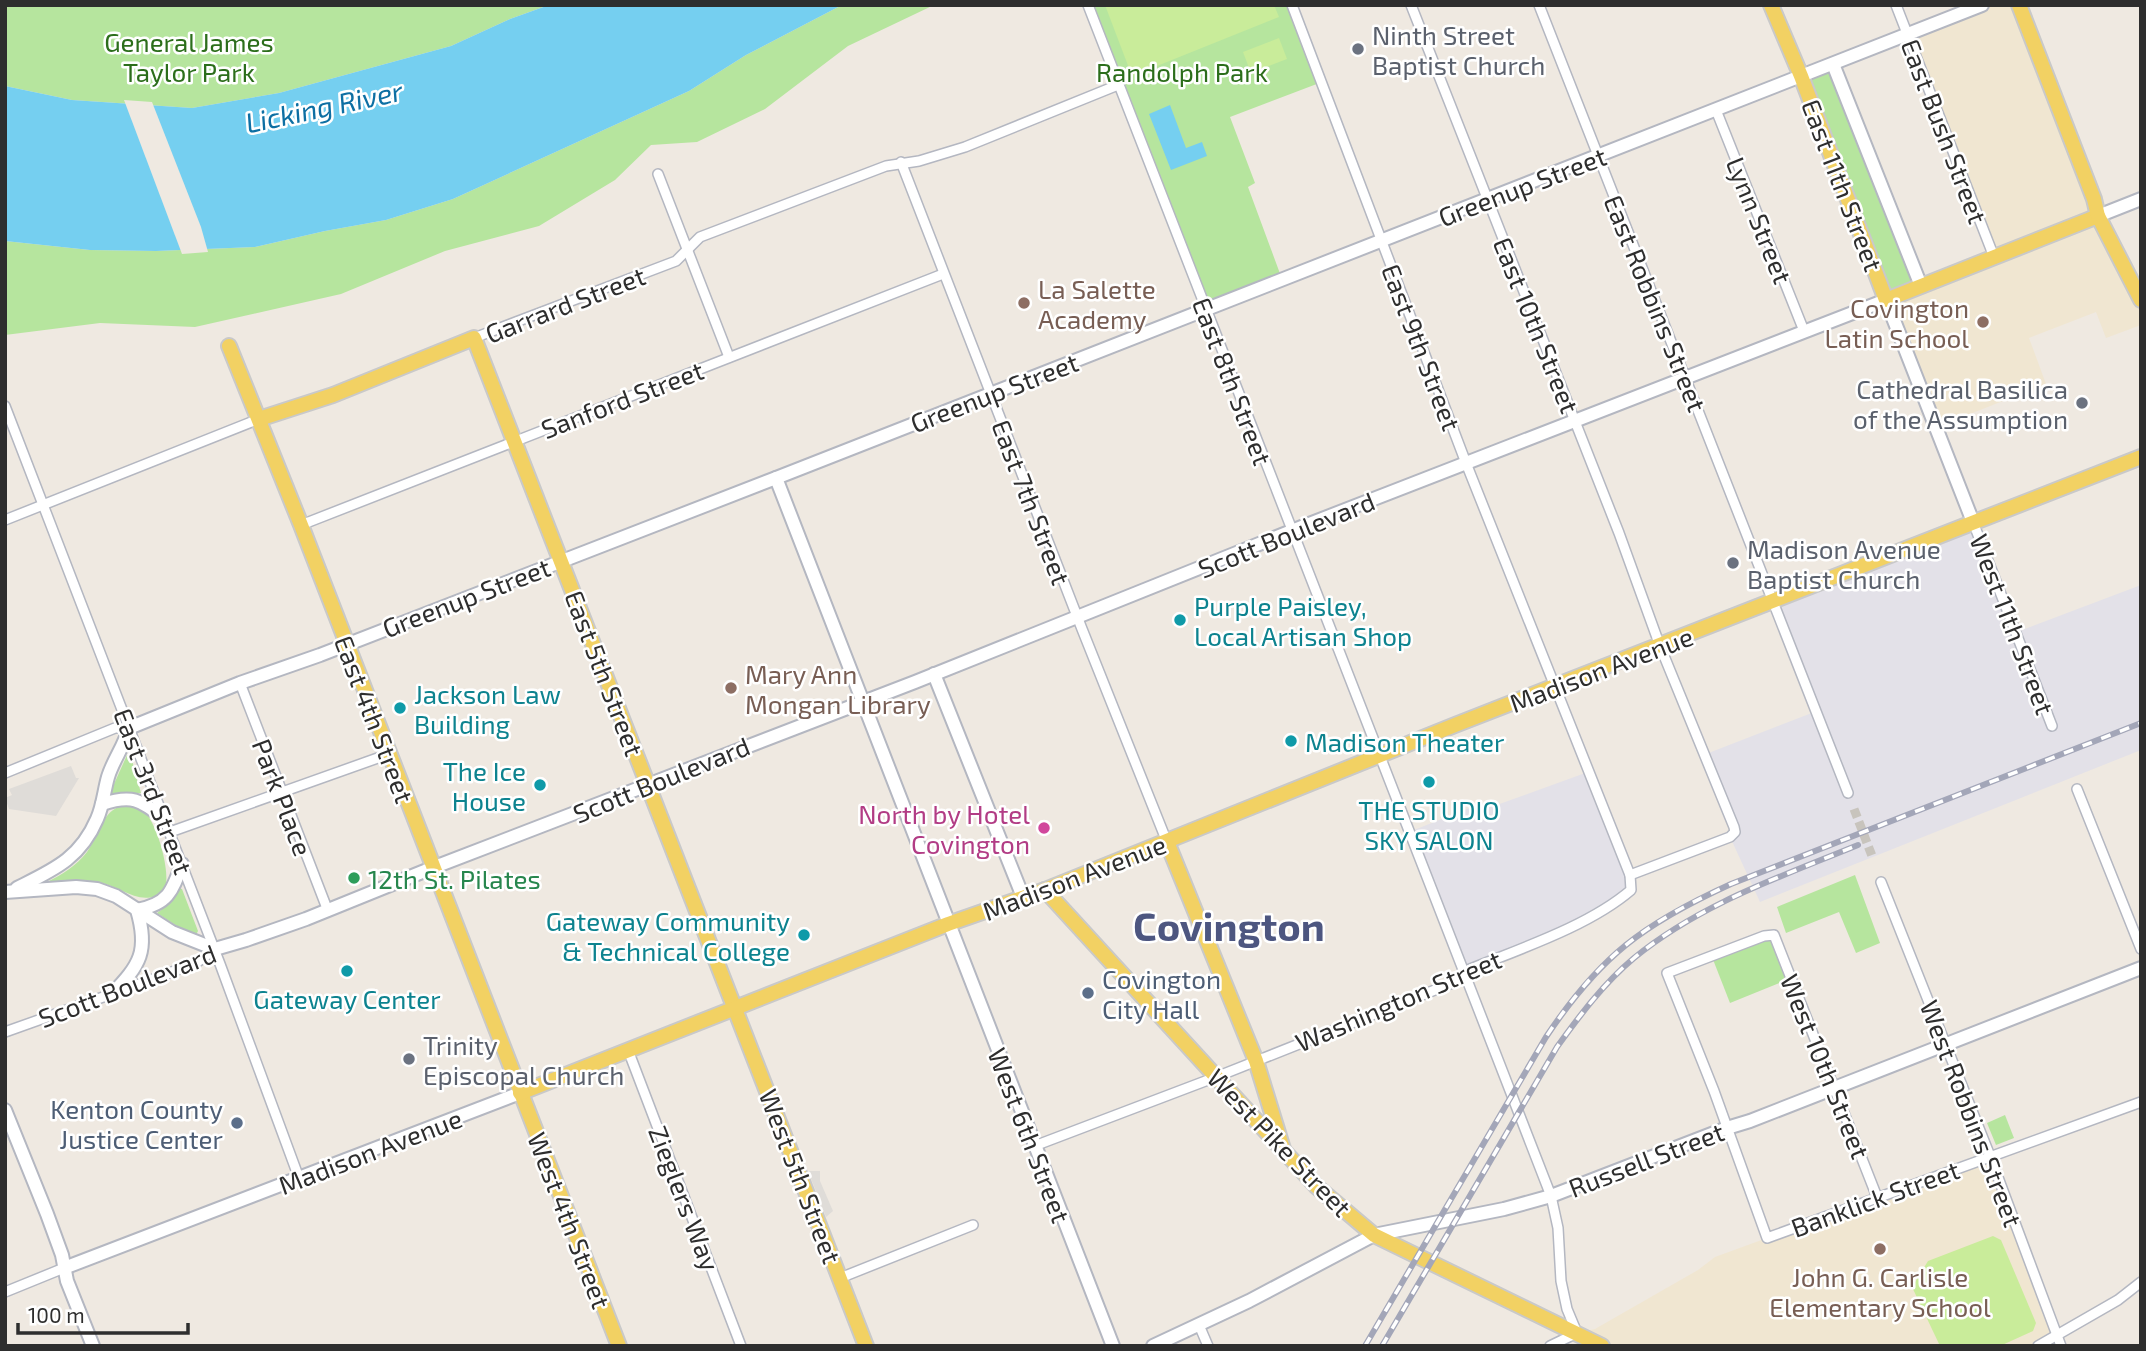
<svg xmlns="http://www.w3.org/2000/svg" width="2146" height="1351" font-family="'Exo 2',sans-serif">
<style>
.industrial{fill:#e3e1e8}
.education{fill:#f0e6d1}
.green{fill:#b6e59e}
.pitch{fill:#c9ec9a}
.plaza{fill:#dfdcd8}
.water{fill:#75cff0}
.pier{fill:#efe9e1}
.lines{fill:none;stroke-linecap:round;stroke-linejoin:round}
.street-tunnel{stroke:#c8c4bd;stroke-width:9;stroke-dasharray:9 4.5;stroke-linecap:butt}
.street-casing{stroke:#b4b7c1;stroke-width:12}
.secondary-casing{stroke:#b4b7c1;stroke-width:16}
.primary-casing{stroke:#c9c9c9;stroke-width:18}
.street{stroke:#fff;stroke-width:9}
.secondary{stroke:#fff;stroke-width:12}
.primary{stroke:#f2d163;stroke-width:14}
.rail-casing{stroke:#a3a6b8;stroke-width:6}
.rail{stroke:#fff;stroke-width:3.5;stroke-dasharray:10;stroke-linecap:butt}
.worship-dot{fill:#6b7280;stroke:#fff;stroke-width:2.5}
.education-dot{fill:#8d6e63;stroke:#fff;stroke-width:2.5}
.culture-dot{fill:#0f9aa8;stroke:#fff;stroke-width:2.5}
.hotel-dot{fill:#d1479c;stroke:#fff;stroke-width:2.5}
.leisure-dot{fill:#2e9e5b;stroke:#fff;stroke-width:2.5}
.service-dot{fill:#5c6f8a;stroke:#fff;stroke-width:2.5}
.labels{text-anchor:middle;dominant-baseline:central;stroke-width:5;stroke-linejoin:round;paint-order:stroke}
.worship-label{font-size:26px;fill:#5b616d;stroke:#fff;text-anchor:start}
.park-label{font-size:26px;fill:#2c6e1b;stroke:#fff}
.street-label{font-size:26px;fill:#2e2e2e;stroke:#fff}
.education-label{font-size:26px;fill:#785e54;stroke:#fff;text-anchor:start}
.culture-label{font-size:26px;fill:#0d838f;stroke:#fff;text-anchor:start}
.hotel-label{font-size:26px;fill:#b23c85;stroke:#fff;text-anchor:end}
.leisure-label{font-size:26px;fill:#27864d;stroke:#fff;text-anchor:start}
.service-label{font-size:26px;fill:#4e5e75;stroke:#fff;text-anchor:start}
.water-label{font-size:28px;font-style:italic;fill:#0d6fa3;stroke:#fff}
.town-label{font-size:40px;font-weight:bold;fill:#4d5680;stroke:#fff}
</style>
<rect width="100%" height="100%" fill="#efe9e1"/>
<g class="industrial">
<path d="M1973,522L2017,632L2141,585V750L1760,902L1730,837L1735,830L1706,754L1817,711L1772,602Z"/>
<path d="M1588,772L1631,890L1604,909L1463,972L1409,832L1482,803L1494,806Z"/>
</g>
<g class="education">
<path d="M1982,5H2019L2141,300V325L2106,338L2096,312L2029,338L2046,384L1937,427L1886,300L1994,256L1908,35Z"/>
<path d="M1990,1156L2057,1336L2038,1346H1602L1577,1333L1595,1329L1698,1270L1715,1257Z"/>
</g>
<g class="green">
<path d="M5,5H549L510,19L451,46L279,93L192,108L72,100L5,86Z"/>
<path d="M842,5H934L848,46L765,109L697,142L651,145L615,180L539,226L445,251L341,294L195,327L100,323L5,335V241L90,250L156,251L255,247L325,231L386,220L453,199L689,91L746,55Z"/>
<path d="M1088,5H1292L1322,82L1230,117L1255,183L1248,187L1282,279L1205,310Z"/>
<path d="M1833,64L1921,286L1886,300L1801,76Z"/>
<path d="M127,755L131,757L141,793L111,795L110,793Z"/>
<path d="M124,805C131,805 140,807 145,812C158,826 171,873 165,890C142,910 122,886 98,882C81,879 63,881 47,882C63,874 76,866 87,852C100,834 101,811 124,805Z"/>
<path d="M1855,875L1880,943L1856,953L1839,912L1786,933L1777,907Z"/>
<path d="M178,888L182,889L198,931L196,935L183,930L157,913L169,904Z"/>
<path d="M1774,935L1792,978L1730,1003L1712,957Z"/>
<path d="M2005,1115L2014,1138L1996,1145L1987,1123Z"/>
</g>
<g class="pitch">
<path d="M1105,5H1274L1279,17L1132,76Z"/>
<path d="M1279,38L1287,59L1251,73L1243,52Z"/>
<path d="M1993,1236L2001,1240L2036,1323L2033,1331L2000,1346H1940L1912,1287L1928,1261Z"/>
</g>
<g class="plaza">
<path d="M71,766L76,778H79L56,816L9,809L5,798L12,795L9,789Z"/>
<path d="M808,1171H820V1181L833,1211L826,1217Z"/>
</g>
<g class="water">
<path d="M549,5H842L746,55L689,91L453,199L386,220L325,231L255,247L156,251L90,250L5,241V86L72,100L192,108L279,93L451,46L510,19Z"/>
<path d="M1170,105L1186,148L1202,142L1207,156L1171,170L1149,114Z"/>
</g>
<path class="pier" d="M124,100L152,102L201,227L208,252L182,254Z"/>
<g class="lines">
<path class="street-tunnel" d="M1854,809L1872,856"/>
<g class="street-casing">
<g id="street">
<path d="M1088,5L1551,1196L1558,1228L1561,1281L1567,1309L1577,1333L1550,1346"/>
<path d="M1411,5L1619,533L1660,646L1734,827L1735,832L1730,837L1630,875"/>
<path d="M1539,5L1848,793"/>
<path d="M1896,5L1994,257"/>
<path d="M1716,110L1804,331"/>
<path d="M901,162L1082,629L1167,842"/>
<path d="M658,174L729,357"/>
<path d="M474,338L676,261L700,237L886,166L919,161L965,147L1118,85"/>
<path d="M5,406L220,964L299,1178"/>
<path d="M5,520L259,419"/>
<path d="M1973,522L2052,726"/>
<path d="M301,525L943,274"/>
<path d="M240,683L328,911"/>
<path d="M5,773L115,728H129"/>
<path d="M2077,789L2141,949"/>
<path d="M170,832L389,754"/>
<path d="M1881,882L1990,1156L2061,1346"/>
<path d="M5,1032L162,976L199,961L215,949"/>
<path d="M628,1050L741,1346"/>
<path d="M1037,1145L1216,1077L1455,982L1463,972C1516,950 1588,927 1631,890L1630,875L1466,463L1292,5"/>
<path d="M1877,1197L1774,935L1764,936L1667,973L1714,1091L1767,1238L2141,1102"/>
<path d="M840,1278L973,1225"/>
<path d="M5,1292L64,1268"/>
<path d="M1199,1325L1208,1346"/>
<path d="M2038,1346L2118,1300L2141,1282"/>
</g>
</g>
<g class="secondary-casing">
<g id="secondary">
<path d="M1833,64L1921,286"/>
<path d="M2098,216L2141,199"/>
<path d="M776,478L1113,1346"/>
<path d="M934,674L1023,897"/>
<path d="M102,804C133,794 140,800 165,819"/>
<path d="M17,888C53,870 80,859 97,819C103,806 104,791 108,777C113,760 125,745 129,728L240,683L320,655L776,478L1982,5"/>
<path d="M5,892L76,887L97,889L116,896L172,932L215,949L246,940L306,919L432,868L915,682L1304,526L1886,300L1973,522"/>
<path d="M112,994C140,965 149,951 137,910C168,904 172,892 182,864"/>
<path d="M5,1110L47,1214L62,1255L67,1281L93,1346"/>
<path d="M64,1268L520,1093"/>
<path d="M1153,1346L1249,1301L1374,1235L1504,1209L1551,1196L1727,1128L1750,1121L2141,968"/>
</g>
</g>
<g class="primary-casing">
<g id="primary">
<path d="M1771,5L1801,76L1886,300L2098,216"/>
<path d="M2019,5L2094,199L2098,216L2141,300"/>
<path d="M229,346L301,525L619,1346"/>
<path d="M259,419L333,395L474,338L866,1346"/>
<path d="M1167,842L1256,1061L1283,1149"/>
<path d="M1045,890L1316,1186L1374,1235L1602,1346"/>
<path d="M520,1093L948,924L1045,890L1455,725L2141,457"/>
</g>
</g>
<use href="#street" class="street"/>
<use href="#secondary" class="secondary"/>
<use href="#primary" class="primary"/>
<g class="rail-casing">
<g id="rail">
<path d="M1365,1346L1546,1037C1600,956 1643,924 1731,884L2141,723"/>
<path d="M1382,1346L1557,1047C1580,1015 1604,983 1634,958C1700,904 1780,877 1858,845"/>
</g>
</g>
<use href="#rail" class="rail"/>
</g>
<g class="worship-dot">
<circle cx="1358" cy="49" r="7"/>
<circle cx="2082" cy="403" r="7"/>
<circle cx="1733" cy="563" r="7"/>
<circle cx="409" cy="1059" r="7"/>
</g>
<g class="education-dot">
<circle cx="1024" cy="303" r="7"/>
<circle cx="1983" cy="322" r="7"/>
<circle cx="731" cy="688" r="7"/>
<circle cx="1880" cy="1249" r="7"/>
</g>
<g class="culture-dot">
<circle cx="1180" cy="620" r="7"/>
<circle cx="400" cy="708" r="7"/>
<circle cx="1291" cy="741" r="7"/>
<circle cx="1429" cy="782" r="7"/>
<circle cx="540" cy="785" r="7"/>
<circle cx="804" cy="935" r="7"/>
<circle cx="347" cy="971" r="7"/>
</g>
<circle class="hotel-dot" cx="1044" cy="828" r="7"/>
<circle class="leisure-dot" cx="354" cy="878" r="7"/>
<g class="service-dot">
<circle cx="1088" cy="993" r="7"/>
<circle cx="237" cy="1123" r="7"/>
</g>
<g class="labels">
<g class="worship-label">
<text x="1372" y="34">Ninth Street<tspan x="1372" dy="30">Baptist Church</tspan></text>
<text x="2068" y="388" text-anchor="end">Cathedral Basilica<tspan x="2068" dy="30">of the Assumption</tspan></text>
<text x="1747" y="548">Madison Avenue<tspan x="1747" dy="30">Baptist Church</tspan></text>
<text x="423" y="1044">Trinity<tspan x="423" dy="30">Episcopal Church</tspan></text>
</g>
<g class="park-label">
<text x="189" y="41">General James<tspan x="189" dy="30">Taylor Park</tspan></text>
<text x="1182" y="71">Randolph Park</text>
</g>
<g class="street-label">
<text transform="translate(1945 131) rotate(69)">East Bush Street</text>
<text transform="translate(1843 185) rotate(69)">East 11th Street</text>
<text transform="translate(1522 186) rotate(-21)">Greenup Street</text>
<text transform="translate(1760 220) rotate(68)">Lynn Street</text>
<text transform="translate(1656 303) rotate(68)">East Robbins Street</text>
<text transform="translate(565 304) rotate(-21)">Garrard Street</text>
<text transform="translate(1537 325) rotate(68)">East 10th Street</text>
<text transform="translate(1422 347) rotate(69)">East 9th Street</text>
<text transform="translate(1233 381) rotate(69)">East 8th Street</text>
<text transform="translate(994 392) rotate(-21)">Greenup Street</text>
<text transform="translate(622 399) rotate(-21)">Sanford Street</text>
<text transform="translate(1032 502) rotate(69)">East 7th Street</text>
<text transform="translate(1286 534) rotate(-22)">Scott Boulevard</text>
<text transform="translate(466 597) rotate(-21)">Greenup Street</text>
<text transform="translate(2013 624) rotate(69)">West 11th Street</text>
<text transform="translate(1601 669) rotate(-21)">Madison Avenue</text>
<text transform="translate(605 673) rotate(69)">East 5th Street</text>
<text transform="translate(375 719) rotate(69)">East 4th Street</text>
<text transform="translate(661 779) rotate(-22)">Scott Boulevard</text>
<text transform="translate(154 791) rotate(69)">East 3rd Street</text>
<text transform="translate(283 797) rotate(69)">Park Place</text>
<text transform="translate(1074 877) rotate(-21)">Madison Avenue</text>
<text transform="translate(127 985) rotate(-21)">Scott Boulevard</text>
<text transform="translate(1398 1000) rotate(-23)">Washington Street</text>
<text transform="translate(1826 1066) rotate(68)">West 10th Street</text>
<text transform="translate(1972 1113) rotate(69)">West Robbins Street</text>
<text transform="translate(1030 1135) rotate(69)">West 6th Street</text>
<text transform="translate(1280 1142) rotate(46)">West Pike Street</text>
<text transform="translate(370 1151) rotate(-21)">Madison Avenue</text>
<text transform="translate(1646 1159) rotate(-21)">Russell Street</text>
<text transform="translate(801 1176) rotate(69)">West 5th Street</text>
<text transform="translate(685 1198) rotate(69)">Zieglers Way</text>
<text transform="translate(1875 1198) rotate(-20)">Banklick Street</text>
<text transform="translate(570 1220) rotate(69)">West 4th Street</text>
</g>
<g class="education-label">
<text x="1038" y="288">La Salette<tspan x="1038" dy="30">Academy</tspan></text>
<text x="1969" y="307" text-anchor="end">Covington<tspan x="1969" dy="30">Latin School</tspan></text>
<text x="745" y="673">Mary Ann<tspan x="745" dy="30">Mongan Library</tspan></text>
<text x="1880" y="1276" text-anchor="middle">John G. Carlisle<tspan x="1880" dy="30">Elementary School</tspan></text>
</g>
<g class="culture-label">
<text x="1194" y="605">Purple Paisley,<tspan x="1194" dy="30">Local Artisan Shop</tspan></text>
<text x="414" y="693">Jackson Law<tspan x="414" dy="30">Building</tspan></text>
<text x="1305" y="741">Madison Theater</text>
<text x="526" y="770" text-anchor="end">The Ice<tspan x="526" dy="30">House</tspan></text>
<text x="1429" y="809" text-anchor="middle">THE STUDIO<tspan x="1429" dy="30">SKY SALON</tspan></text>
<text x="790" y="920" text-anchor="end">Gateway Community<tspan x="790" dy="30">&amp; Technical College</tspan></text>
<text x="347" y="998" text-anchor="middle">Gateway Center</text>
</g>
<g class="hotel-label">
<text x="1030" y="813">North by Hotel<tspan x="1030" dy="30">Covington</tspan></text>
</g>
<g class="leisure-label">
<text x="368" y="878">12th St. Pilates</text>
</g>
<g class="service-label">
<text x="1102" y="978">Covington<tspan x="1102" dy="30">City Hall</tspan></text>
<text x="223" y="1108" text-anchor="end">Kenton County<tspan x="223" dy="30">Justice Center</tspan></text>
</g>
<g class="water-label">
<text transform="translate(324 106) rotate(-12)">Licking River</text>
</g>
<g class="town-label">
<text x="1229" y="925">Covington</text>
</g>
</g>
<rect width="2146" height="1351" fill="none" stroke="#2e2e2e" stroke-width="14"/>
<path d="M18 1323v10h170v-10" fill="none" stroke="#2e2e2e" stroke-width="3.5"/>
<text x="28" y="1323" font-size="21" fill="#2e2e2e" stroke="#ffffff" stroke-width="5" paint-order="stroke">100 m</text>
</svg>
